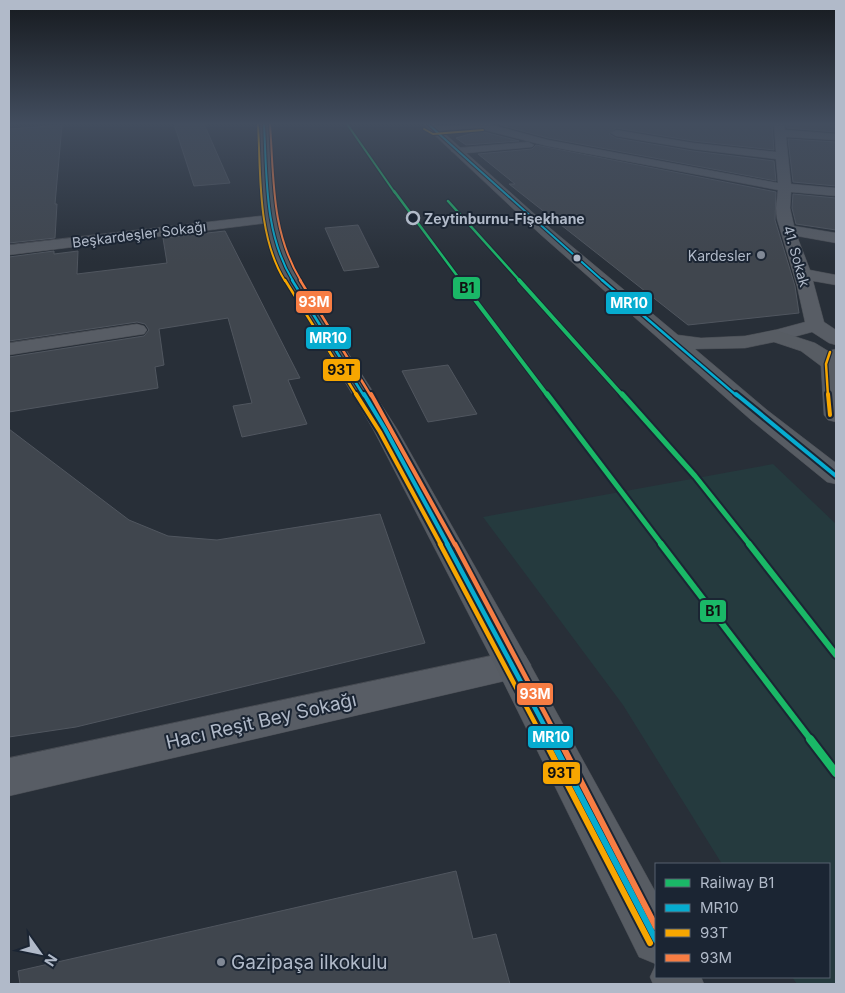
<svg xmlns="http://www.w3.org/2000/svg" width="845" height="993" font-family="Inter,sans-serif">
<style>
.green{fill:#253a3e}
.building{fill:#40464e;stroke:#50565f}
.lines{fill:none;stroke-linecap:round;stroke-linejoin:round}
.street-casing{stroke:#474b52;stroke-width:1}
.secondary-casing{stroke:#474b52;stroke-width:1}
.street{fill:#585d65;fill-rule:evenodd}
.secondary{fill:#575c63;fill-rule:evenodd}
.bus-1-far4-casing{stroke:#1b2533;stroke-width:4}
.bus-1-far3-casing{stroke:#1b2533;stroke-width:5}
.bus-1-far2-casing{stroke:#1b2533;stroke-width:8}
.bus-1-far1-casing{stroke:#1b2533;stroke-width:8}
.bus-1-casing{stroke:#1b2533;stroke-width:10}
.bus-2-far4-casing{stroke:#1b2533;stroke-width:4}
.bus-2-far3-casing{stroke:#1b2533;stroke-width:5}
.bus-2-far2-casing{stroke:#1b2533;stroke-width:8}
.bus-2-far1-casing{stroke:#1b2533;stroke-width:8}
.bus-2-casing{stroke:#1b2533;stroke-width:10}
.bus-3-far4-casing{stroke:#1b2533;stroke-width:4}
.bus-3-far3-casing{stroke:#1b2533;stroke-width:5}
.bus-3-far2-casing{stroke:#1b2533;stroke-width:8}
.bus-3-far1-casing{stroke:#1b2533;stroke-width:8}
.bus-3-casing{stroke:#1b2533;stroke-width:10}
.bus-1-far4{stroke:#06acd0;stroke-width:2}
.bus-1-far3{stroke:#06acd0;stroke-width:2.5}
.bus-1-far2{stroke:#06acd0;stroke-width:4}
.bus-1-far1{stroke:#06acd0;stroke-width:4.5}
.bus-1{stroke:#06acd0;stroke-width:6}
.bus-2-far4{stroke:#f7a600;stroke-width:2}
.bus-2-far3{stroke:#f7a600;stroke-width:2.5}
.bus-2-far2{stroke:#f7a600;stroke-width:4}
.bus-2-far1{stroke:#f7a600;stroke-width:4.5}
.bus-2{stroke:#f7a600;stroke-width:6}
.bus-3-far4{stroke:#f77d43;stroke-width:2}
.bus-3-far3{stroke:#f77d43;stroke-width:2.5}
.bus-3-far2{stroke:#f77d43;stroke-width:4}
.bus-3-far1{stroke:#f77d43;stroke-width:4.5}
.bus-3{stroke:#f77d43;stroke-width:6}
.rail-1-far5-casing{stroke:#1b2533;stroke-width:4}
.rail-1-far4-casing{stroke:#1b2533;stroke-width:4.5}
.rail-1-far3-casing{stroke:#1b2533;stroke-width:6}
.rail-1-far2-casing{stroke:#1b2533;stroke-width:9}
.rail-1-far1-casing{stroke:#1b2533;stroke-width:10}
.rail-1-casing{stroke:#1b2533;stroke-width:12}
.rail-1-far5{stroke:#1ab867;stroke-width:2}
.rail-1-far4{stroke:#1ab867;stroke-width:2.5}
.rail-1-far3{stroke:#1ab867;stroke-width:4}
.rail-1-far2{stroke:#1ab867;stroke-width:5}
.rail-1-far1{stroke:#1ab867;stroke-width:6}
.rail-1{stroke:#1ab867;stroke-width:8}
.stop-dot{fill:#1b2533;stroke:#b1bac9;stroke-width:2.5}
.poi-dot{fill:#818996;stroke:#1b2533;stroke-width:2}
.bus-dot{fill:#b1bac9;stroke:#1b2533;stroke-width:2}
.labels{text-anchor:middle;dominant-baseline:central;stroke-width:4;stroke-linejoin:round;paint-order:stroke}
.far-stop-label{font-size:14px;font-weight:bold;fill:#b1bac9;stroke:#1b2533;text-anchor:start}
.far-street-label{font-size:14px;fill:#b1bac9;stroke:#1b2533}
.far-poi-label{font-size:14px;fill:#b1bac9;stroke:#1b2533;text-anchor:end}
.near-street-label{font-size:19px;fill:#b1bac9;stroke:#1b2533}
.near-poi-label{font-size:19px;fill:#b1bac9;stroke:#1b2533;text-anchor:start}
.line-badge{stroke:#1b2533;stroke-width:2}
.badge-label{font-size:14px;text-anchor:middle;font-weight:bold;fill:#fff}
.pale-badge-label{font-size:14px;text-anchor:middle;font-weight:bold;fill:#111}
</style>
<rect width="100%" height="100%" fill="#282f38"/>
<path class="green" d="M773,464L836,524V984H797L792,977H829V864H722L623,705L483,517Z"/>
<g class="building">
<path d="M174,124H204L230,183L194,186Z"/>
<path d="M504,124H772L774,150L693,141L616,128L609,134L616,138L693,151L774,161L776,181L548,138L500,125Z"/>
<path d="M786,124H829L830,126H836V132L787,128Z"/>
<path d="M62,125L55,204H57L55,238L9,243V129Z"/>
<path d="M480,131L519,141L466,145L456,138Z"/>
<path d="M788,139L836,142V186L793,182Z"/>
<path d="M536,145L776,192L775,220L795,286L799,313L688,325L509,184H515L478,154L532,149Z"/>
<path d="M793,194L836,198V230L796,224L792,208Z"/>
<path d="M358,225L379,267L344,271L325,228Z"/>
<path d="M225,231L300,378L288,380L307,424L242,437L233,406L252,403L228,318L159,329L164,365L155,367L158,388L9,412V357L144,336L149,330L145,324L137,322L9,341V257L54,251V254L78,251L77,274L167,263L163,238Z"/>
<path d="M448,365L477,414L428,422L402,371Z"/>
<path d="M9,429L129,520L168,536L217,540L380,514L425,643L76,727L9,737Z"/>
<path d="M456,871L473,939L496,934L510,984H20L18,971Z"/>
</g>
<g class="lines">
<g class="street-casing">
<g id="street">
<path d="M488,124L548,140L778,183L776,159L693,149L616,136L611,133L616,130L693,143L776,152L774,124H784L785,130L836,134V140L786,137L791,184L836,188V196L791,192L790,208L794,226L836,233V243L797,236L810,270L836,275V285L813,281L824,322L836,330V345L829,343L812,332L775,342L768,340L765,336L768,332L805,322L797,286L777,219L776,208L778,190L547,146L477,128L433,131L428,128L429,126Z"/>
<path d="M528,142L534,145L532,147L457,154L451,151L457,148Z"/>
<path d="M270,215L275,216L277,219L275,222L9,255V245Z"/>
<path d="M137,324L144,326L147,330L144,334L9,355V343Z"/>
<path d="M513,651L525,655L531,665L525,675L513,679L9,796V758Z"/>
</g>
</g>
<g class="secondary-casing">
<g id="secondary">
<path d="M259,124H269L277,219L292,266L397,429L525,655L656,893V977H701L704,984H653L650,977L656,964L639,957L496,667L373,429L276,266L263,219Z"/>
<path d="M423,124H434L550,228L678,335L701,338L745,336L775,330L815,343L828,351L836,349V422L828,420L824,415L821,366L801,351L774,342L745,348L695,349L767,410L836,463V484L827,482L751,420L540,234Z"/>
</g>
</g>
<use href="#street" class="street"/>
<use href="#secondary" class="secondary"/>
<g class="bus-1-far4-casing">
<g id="bus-1-far4">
<path d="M264,124C267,177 264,234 293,281"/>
<path d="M428,124L603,281"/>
</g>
</g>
<g class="bus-1-far3-casing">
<g id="bus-1-far3">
<path d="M292,280L364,396"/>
<path d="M602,280L737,396"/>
</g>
</g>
<g class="bus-1-far2-casing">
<g id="bus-1-far2">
<path d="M364,394L385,429L448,545"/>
<path d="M736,394L836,476"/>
</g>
</g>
<g class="bus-1-far1-casing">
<path id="bus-1-far1" d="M447,544L552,740"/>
</g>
<g class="bus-1-casing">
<path id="bus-1" d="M551,739L656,940"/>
</g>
<g class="bus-2-far4-casing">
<g id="bus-2-far4">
<path d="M258,124C261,175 257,236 285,281"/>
<path d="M424,129L433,134L483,130"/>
</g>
</g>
<g class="bus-2-far3-casing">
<g id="bus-2-far3">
<path d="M285,280L357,396"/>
<path d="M828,396L826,364L830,352"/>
</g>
</g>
<g class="bus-2-far2-casing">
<g id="bus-2-far2">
<path d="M356,394L380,432L441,545"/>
<path d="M828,394L830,415"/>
</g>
</g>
<g class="bus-2-far1-casing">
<path id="bus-2-far1" d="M440,544L544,740"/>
</g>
<g class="bus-2-casing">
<path id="bus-2" d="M544,739L650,943"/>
</g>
<g class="bus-3-far4-casing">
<path id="bus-3-far4" d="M270,124C274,179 271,232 301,281"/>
</g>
<g class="bus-3-far3-casing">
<path id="bus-3-far3" d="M300,280L371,396"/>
</g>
<g class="bus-3-far2-casing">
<path id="bus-3-far2" d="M371,394L455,545"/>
</g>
<g class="bus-3-far1-casing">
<path id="bus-3-far1" d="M455,544L559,740"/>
</g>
<g class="bus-3-casing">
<path id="bus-3" d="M559,739L656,927"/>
</g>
<use href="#bus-1-far4" class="bus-1-far4"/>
<use href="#bus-1-far3" class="bus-1-far3"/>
<use href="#bus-1-far2" class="bus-1-far2"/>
<use href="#bus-1-far1" class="bus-1-far1"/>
<use href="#bus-1" class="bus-1"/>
<use href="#bus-2-far4" class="bus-2-far4"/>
<use href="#bus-2-far3" class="bus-2-far3"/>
<use href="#bus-2-far2" class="bus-2-far2"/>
<use href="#bus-2-far1" class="bus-2-far1"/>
<use href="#bus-2" class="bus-2"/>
<use href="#bus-3-far4" class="bus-3-far4"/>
<use href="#bus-3-far3" class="bus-3-far3"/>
<use href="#bus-3-far2" class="bus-3-far2"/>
<use href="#bus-3-far1" class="bus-3-far1"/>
<use href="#bus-3" class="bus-3"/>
<g class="rail-1-far5-casing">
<path id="rail-1-far5" d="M347,124L395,193"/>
</g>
<g class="rail-1-far4-casing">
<g id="rail-1-far4">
<path d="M394,191L461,281"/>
<path d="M448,201L520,281"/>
</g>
</g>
<g class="rail-1-far3-casing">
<g id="rail-1-far3">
<path d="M460,280L548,396"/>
<path d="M519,280L623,396"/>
</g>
</g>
<g class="rail-1-far2-casing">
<g id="rail-1-far2">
<path d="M547,394L662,545"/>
<path d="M622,394L695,476L750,545"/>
</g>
</g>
<g class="rail-1-far1-casing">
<g id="rail-1-far1">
<path d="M661,544L811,740"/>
<path d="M749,544L836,655"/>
</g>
</g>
<g class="rail-1-casing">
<path id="rail-1" d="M810,739L836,773"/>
</g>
<use href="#rail-1-far5" class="rail-1-far5"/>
<use href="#rail-1-far4" class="rail-1-far4"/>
<use href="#rail-1-far3" class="rail-1-far3"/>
<use href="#rail-1-far2" class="rail-1-far2"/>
<use href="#rail-1-far1" class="rail-1-far1"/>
<use href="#rail-1" class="rail-1"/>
</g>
<linearGradient id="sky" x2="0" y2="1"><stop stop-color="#161a1f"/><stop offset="0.47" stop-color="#424d5e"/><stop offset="1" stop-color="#424d5e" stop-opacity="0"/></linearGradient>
<rect width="845" height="263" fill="url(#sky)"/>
<circle class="stop-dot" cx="413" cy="218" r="6"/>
<g class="poi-dot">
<circle cx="761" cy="255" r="5"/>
<circle cx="221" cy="962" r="5"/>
</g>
<circle class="bus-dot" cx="577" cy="258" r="4.5"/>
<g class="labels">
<g class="far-stop-label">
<text x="424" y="218">Zeytinburnu-Fişekhane</text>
</g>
<g class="far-street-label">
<text transform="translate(139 234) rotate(-7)">Beşkardeşler Sokağı</text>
<text transform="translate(797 256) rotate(74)">41. Sokak</text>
</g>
<g class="far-poi-label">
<text x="751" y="255">Kardesler</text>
</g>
<g class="near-street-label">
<text transform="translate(261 721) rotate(-13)">Hacı Reşit Bey Sokağı</text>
</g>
<g class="near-poi-label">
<text x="231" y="962">Gazipaşa ilkokulu</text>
</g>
</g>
<g class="line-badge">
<rect x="452" y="276" width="29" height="24" rx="5" fill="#1ab867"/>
<rect x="295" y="290" width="38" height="24" rx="5" fill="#f77d43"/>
<rect x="605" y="291" width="48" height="24" rx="5" fill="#06acd0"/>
<rect x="305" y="326" width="47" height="24" rx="5" fill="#06acd0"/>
<rect x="322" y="358" width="39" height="24" rx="5" fill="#f7a600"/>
<rect x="699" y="599" width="28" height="24" rx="5" fill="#1ab867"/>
<rect x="516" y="682" width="38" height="24" rx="5" fill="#f77d43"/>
<rect x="527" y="725" width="47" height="24" rx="5" fill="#06acd0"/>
<rect x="542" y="761" width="39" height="24" rx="5" fill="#f7a600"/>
</g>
<g class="badge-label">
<text x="314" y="307">93M</text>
<text x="629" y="308">MR10</text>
<text x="328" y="343">MR10</text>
<text x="535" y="699">93M</text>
<text x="551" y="742">MR10</text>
</g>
<g class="pale-badge-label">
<text x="467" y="293">B1</text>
<text x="341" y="375">93T</text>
<text x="713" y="616">B1</text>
<text x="561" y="778">93T</text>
</g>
<rect width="845" height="993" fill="none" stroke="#b1bac9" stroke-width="20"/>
<rect x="655" y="863" width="175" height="115" fill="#1b2533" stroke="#57616f"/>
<rect x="665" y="879" width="25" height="8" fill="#1ab867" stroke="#57616f"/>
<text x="700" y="888" font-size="15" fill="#b1bac9">Railway B1</text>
<rect x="665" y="904" width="25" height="8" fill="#06acd0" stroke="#57616f"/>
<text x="700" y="913" font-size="15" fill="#b1bac9">MR10</text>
<rect x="665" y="929" width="25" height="8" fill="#f7a600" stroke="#57616f"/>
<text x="700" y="938" font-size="15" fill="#b1bac9">93T</text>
<rect x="665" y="954" width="25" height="8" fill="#f77d43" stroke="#57616f"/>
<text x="700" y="963" font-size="15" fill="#b1bac9">93M</text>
<g transform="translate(40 953) rotate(123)" stroke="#1b2533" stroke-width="4" paint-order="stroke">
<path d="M0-4L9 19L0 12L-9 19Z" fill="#b1bac9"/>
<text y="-8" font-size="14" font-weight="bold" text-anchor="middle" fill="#b1bac9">N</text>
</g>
</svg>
